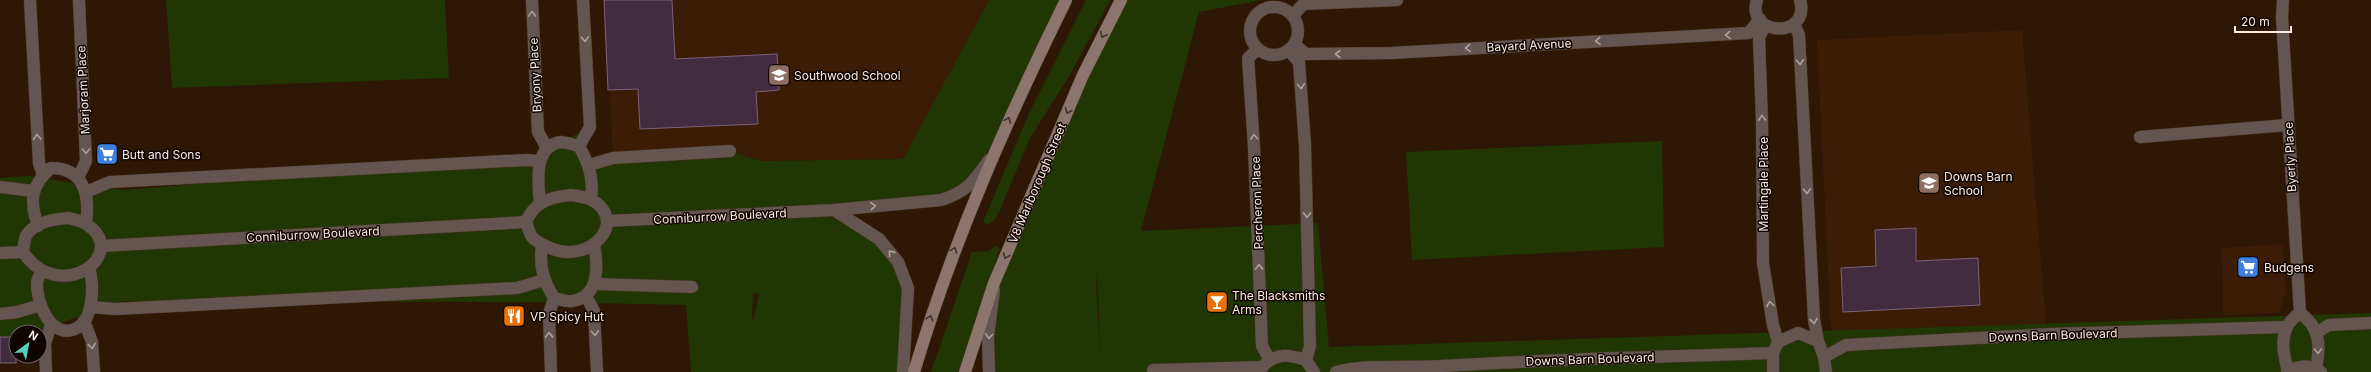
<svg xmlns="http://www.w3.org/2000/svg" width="2371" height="372" font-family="Inter,sans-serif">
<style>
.built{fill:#3b1d07}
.green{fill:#203603;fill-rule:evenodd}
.building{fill:#442c40;stroke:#7c6178}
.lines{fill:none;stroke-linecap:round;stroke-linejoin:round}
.street-casing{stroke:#4c3524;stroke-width:13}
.secondary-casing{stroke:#4c3524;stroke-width:13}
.street{stroke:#645550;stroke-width:12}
.secondary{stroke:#8c756c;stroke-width:12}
.oneway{stroke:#b0a098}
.oneway2{stroke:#41322c}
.labels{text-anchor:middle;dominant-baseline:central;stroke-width:3;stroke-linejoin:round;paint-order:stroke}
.street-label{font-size:12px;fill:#fdebe1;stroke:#0f0602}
.poi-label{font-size:12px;fill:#fdebe1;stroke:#0f0602;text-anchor:start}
</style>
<rect width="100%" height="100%" fill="#2f1705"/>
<g class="built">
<path d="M606,0H989L904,159L761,161L730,151L613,158Z"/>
<path d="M2022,30L2046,325L1831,332L1817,40Z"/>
<path d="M2283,244L2286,292L2279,313L2223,315L2222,248Z"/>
</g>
<g class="green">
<path d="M166,0H445L449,78L172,88Z"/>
<path d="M989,0H1066L992,155L957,195L834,210L879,239L908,288L903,372H691L686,305L543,302L124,301L34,332H16V336L0,337V178L28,176L122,190L531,158L590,127L579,146L589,165L730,151L761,161L903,159ZM753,293L759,294L752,324Z"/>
<path d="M1086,0H1110L1070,75L1030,138L1000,210L994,220L988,225L983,222L1030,111Z"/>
<path d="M1121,0H1262L1199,12L1141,231L1318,223L1329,347L2371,313V372H991L994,283ZM1097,272L1101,361L1096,285Z"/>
<path d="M1662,141L1664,247L1412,260L1406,152Z"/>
<path d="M995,246L1000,248L958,372H931L972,252L989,251Z"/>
</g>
<g class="building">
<path d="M604,0H672L675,59L777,54L779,90L756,92L758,124L640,129L638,89L608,90Z"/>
<path d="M1916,228V261L1978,258L1980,305L1843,312L1841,268L1876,266L1875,230Z"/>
<rect x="0" y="337" width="16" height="26"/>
</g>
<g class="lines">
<g class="street-casing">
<g id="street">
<path d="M30,0L39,163L43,175"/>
<path d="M532,0L538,132L547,148"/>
<path d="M1757,0C1745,36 1811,40 1800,0"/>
<path d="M2283,0L2282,18L2300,313"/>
<circle cx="1274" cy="31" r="24"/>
<path d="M1293,16L1303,4L1397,0"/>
<path d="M1794,24L1799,35L1814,319L1818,341"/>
<path d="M1765,25L1759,38L1762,122L1763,263L1773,325L1778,342"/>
<path d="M1295,45L1306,54L1391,53L1749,33L1760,19"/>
<path d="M1258,49L1248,58L1254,147L1262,346L1270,360"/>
<path d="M1289,51L1299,62L1305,145L1310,346L1306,360"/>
<path d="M2140,137L2288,125"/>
<path d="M579,146L590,127L583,0"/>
<path d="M589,165L613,158L730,151"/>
<path d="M78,178L86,161L79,0"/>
<path d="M0,187L33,191"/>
<path d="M86,192L110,182L526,160L539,161"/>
<path d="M571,195C577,196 586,197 592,200C629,222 590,265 550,248C544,245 536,242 532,237C529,233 528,227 526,222C534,202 550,197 571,195Z"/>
<path d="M540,203C538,183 533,146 561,142C566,142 574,145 579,146C589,164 594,179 591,200"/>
<path d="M834,210L879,239L898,262L908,288L903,372"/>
<path d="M68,218C74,219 81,221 86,224C132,253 60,307 23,252C24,248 24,240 26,236C34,222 54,219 68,218Z"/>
<path d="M607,221L834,210L941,200C967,192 974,181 989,160"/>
<path d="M38,226C29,201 31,185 51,168C84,168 90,195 86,223"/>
<path d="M542,245C539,266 543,280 554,298C559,299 567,302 572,301C600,297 598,265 594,245"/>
<path d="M101,246L526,222"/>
<path d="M0,253L23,252"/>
<path d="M41,271C40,274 38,278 37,282C36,301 49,336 72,330C95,324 94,284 89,267"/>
<path d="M595,284L692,287"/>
<path d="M586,296L594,311L597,372"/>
<path d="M91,307L115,309L517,288L544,280"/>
<path d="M2300,313C2320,327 2321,346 2316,368"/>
<path d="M0,314L17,312L41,305"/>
<path d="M84,321L92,342L94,372"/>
<path d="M2316,333L2329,325L2371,323"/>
<path d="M1824,357L1846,345L2052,334L2285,327"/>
<path d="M1264,365C1278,352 1290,355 1306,360L1314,372"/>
<path d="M1153,370L1263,367"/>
<path d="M2288,371C2282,350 2278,327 2300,313"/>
<path d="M46,372L45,343L51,325"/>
<path d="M551,372L549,314L554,298"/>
<path d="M989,372L988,337L994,290"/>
<path d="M1336,372C1366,364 1409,368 1442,366C1552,359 1662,357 1773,353"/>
<path d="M1773,372V353L1778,342L1798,333L1818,341L1824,357L1826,372"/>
<path d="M2287,372C2299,365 2309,364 2321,372"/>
</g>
</g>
<g class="secondary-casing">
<g id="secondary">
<path d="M914,372C953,241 1006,122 1066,0"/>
<path d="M965,372L994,283L1083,75L1121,0"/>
</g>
</g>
<use href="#street" class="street"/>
<use href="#secondary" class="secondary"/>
</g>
<defs><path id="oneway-chevron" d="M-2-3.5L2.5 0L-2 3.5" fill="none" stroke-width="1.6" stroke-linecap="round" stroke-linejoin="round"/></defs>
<g class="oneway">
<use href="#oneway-chevron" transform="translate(532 14) rotate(-92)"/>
<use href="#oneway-chevron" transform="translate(1728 35) rotate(177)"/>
<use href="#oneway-chevron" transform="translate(585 39) rotate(87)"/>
<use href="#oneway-chevron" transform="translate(1598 41) rotate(178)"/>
<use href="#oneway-chevron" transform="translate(1468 48) rotate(176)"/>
<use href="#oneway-chevron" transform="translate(1338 54) rotate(180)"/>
<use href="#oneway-chevron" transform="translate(1800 62) rotate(87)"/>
<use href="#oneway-chevron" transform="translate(1301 86) rotate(86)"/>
<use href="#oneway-chevron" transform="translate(1762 118) rotate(-92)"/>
<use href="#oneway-chevron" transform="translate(37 137) rotate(-93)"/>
<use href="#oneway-chevron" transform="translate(1254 137) rotate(-94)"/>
<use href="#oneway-chevron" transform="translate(86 151) rotate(88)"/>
<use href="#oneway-chevron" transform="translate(1807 191) rotate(87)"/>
<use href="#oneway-chevron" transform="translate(873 206) rotate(-5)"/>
<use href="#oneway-chevron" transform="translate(1307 215) rotate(89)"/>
<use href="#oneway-chevron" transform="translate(891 253) rotate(-129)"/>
<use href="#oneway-chevron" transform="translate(1259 267) rotate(-92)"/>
<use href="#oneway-chevron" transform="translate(1770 304) rotate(-99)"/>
<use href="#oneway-chevron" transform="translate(1814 321) rotate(81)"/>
<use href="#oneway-chevron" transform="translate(595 333) rotate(87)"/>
<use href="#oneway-chevron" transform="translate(549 335) rotate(-92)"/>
<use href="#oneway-chevron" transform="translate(989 336) rotate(94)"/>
<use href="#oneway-chevron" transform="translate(92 346) rotate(82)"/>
<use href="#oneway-chevron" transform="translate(2318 351) rotate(88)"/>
</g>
<g class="oneway2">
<use href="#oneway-chevron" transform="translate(1103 35) rotate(116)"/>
<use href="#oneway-chevron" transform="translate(1068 111) rotate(113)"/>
<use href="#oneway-chevron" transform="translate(1008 120) rotate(-66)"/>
<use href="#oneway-chevron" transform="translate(954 250) rotate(-70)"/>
<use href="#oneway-chevron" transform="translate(1006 256) rotate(113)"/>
<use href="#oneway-chevron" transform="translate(930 318) rotate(-73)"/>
</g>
<defs>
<g id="school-square" transform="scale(1.15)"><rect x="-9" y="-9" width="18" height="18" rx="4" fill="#8d6e63" stroke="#0f0602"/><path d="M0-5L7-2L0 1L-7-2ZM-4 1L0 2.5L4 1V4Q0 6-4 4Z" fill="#fff"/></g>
<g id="supermarket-square" transform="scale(1.15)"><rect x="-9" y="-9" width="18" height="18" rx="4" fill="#3f7fe0" stroke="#0f0602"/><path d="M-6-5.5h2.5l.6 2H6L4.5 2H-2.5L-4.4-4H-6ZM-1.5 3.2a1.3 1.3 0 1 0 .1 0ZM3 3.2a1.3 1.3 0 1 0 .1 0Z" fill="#fff"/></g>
<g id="bar-square" transform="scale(1.15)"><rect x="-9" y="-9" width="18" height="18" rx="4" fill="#e8710a" stroke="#0f0602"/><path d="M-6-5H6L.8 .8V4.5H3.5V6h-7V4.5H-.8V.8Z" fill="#fff"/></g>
<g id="restaurant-square" transform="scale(1.15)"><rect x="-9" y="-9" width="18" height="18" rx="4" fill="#e8710a" stroke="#0f0602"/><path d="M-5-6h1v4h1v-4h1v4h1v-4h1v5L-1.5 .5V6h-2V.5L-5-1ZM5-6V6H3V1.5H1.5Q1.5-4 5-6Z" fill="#fff"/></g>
</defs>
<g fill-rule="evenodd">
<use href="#school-square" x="779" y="75"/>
<use href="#supermarket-square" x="107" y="154"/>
<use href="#school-square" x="1929" y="183"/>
<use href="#supermarket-square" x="2248" y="267"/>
<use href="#bar-square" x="1217" y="302"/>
<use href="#restaurant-square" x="514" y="316"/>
</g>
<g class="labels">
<g class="street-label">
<text transform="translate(1529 45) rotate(-3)">Bayard Avenue</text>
<text transform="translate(535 75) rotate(-93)">Bryony Place</text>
<text transform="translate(83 90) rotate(-93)">Marjoram Place</text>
<text transform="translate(2290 157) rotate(-93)">Byerly Place</text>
<text transform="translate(1037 183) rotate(-67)">V8 Marlborough Street</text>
<text transform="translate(1763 184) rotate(-90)">Martingale Place</text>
<text transform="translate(1257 203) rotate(-92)">Percheron Place</text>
<text transform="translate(720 216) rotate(-3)">Conniburrow Boulevard</text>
<text transform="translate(313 234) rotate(-3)">Conniburrow Boulevard</text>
<text transform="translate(2053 335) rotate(-2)">Downs Barn Boulevard</text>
<text transform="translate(1590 359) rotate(-2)">Downs Barn Boulevard</text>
</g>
<g class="poi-label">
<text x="794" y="75">Southwood School</text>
<text x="122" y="154">Butt and Sons</text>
<text x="1944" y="176">Downs Barn<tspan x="1944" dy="14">School</tspan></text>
<text x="2264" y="267">Budgens</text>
<text x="1232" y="295">The Blacksmiths<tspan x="1232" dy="14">Arms</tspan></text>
<text x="530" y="316">VP Spicy Hut</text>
</g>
</g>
<g transform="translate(28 344) rotate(32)"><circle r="19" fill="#0f0602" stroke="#6e625b"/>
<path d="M0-3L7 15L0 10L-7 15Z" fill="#57cec2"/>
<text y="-6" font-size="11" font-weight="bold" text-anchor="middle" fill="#fdebe1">N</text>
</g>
<path d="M2235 26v6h56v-6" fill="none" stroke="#fdebe1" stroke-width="2"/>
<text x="2241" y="26" font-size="12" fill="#fdebe1" stroke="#0f0602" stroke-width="3" paint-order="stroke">20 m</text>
</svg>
